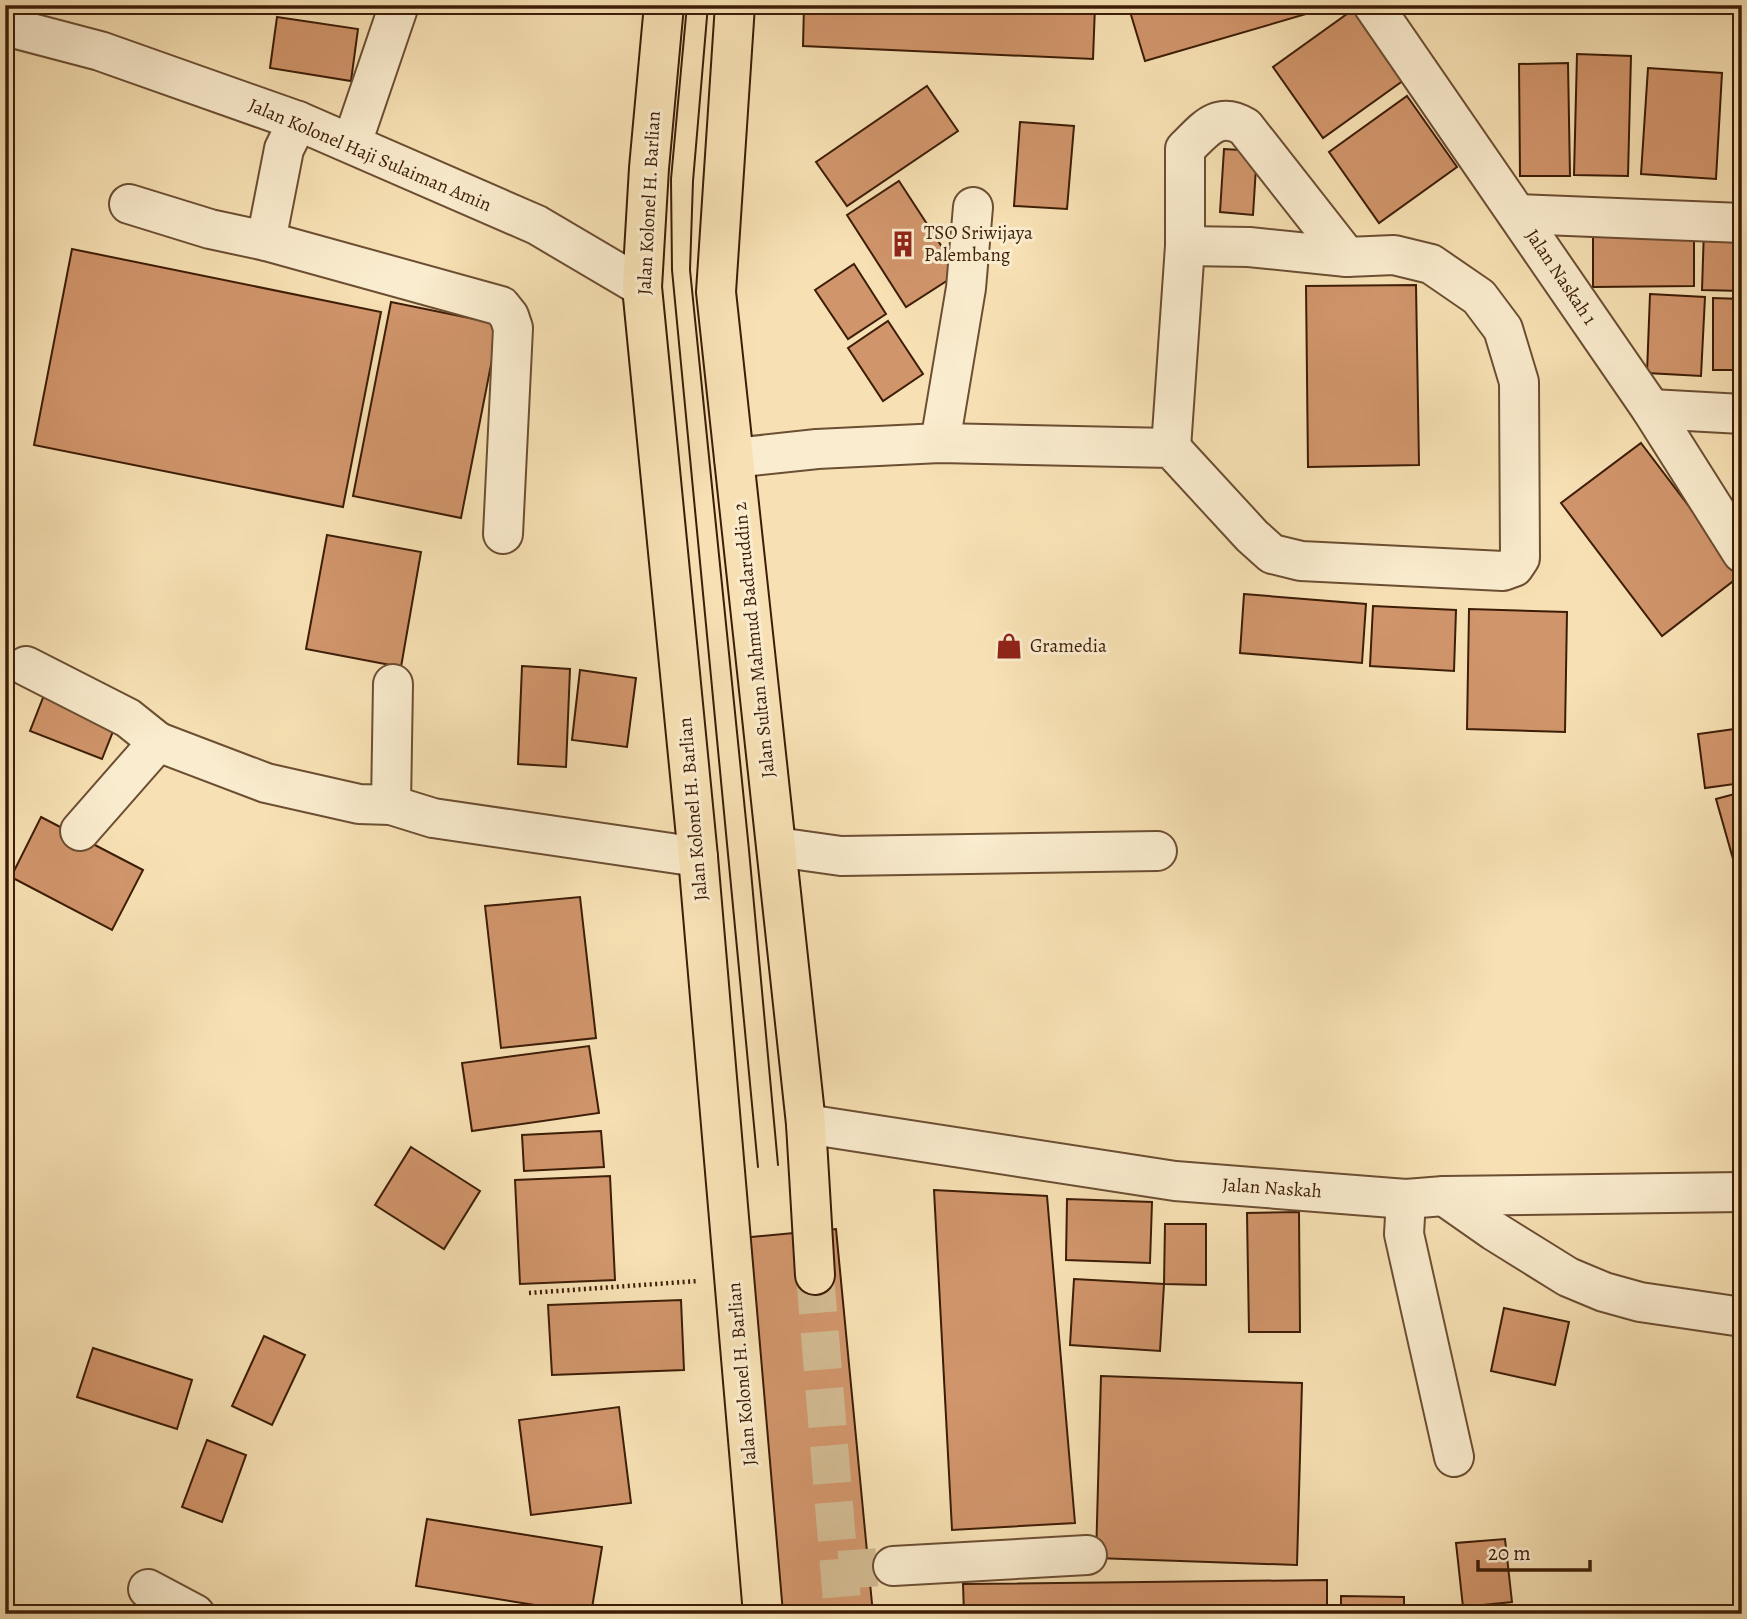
<svg xmlns="http://www.w3.org/2000/svg" width="1747" height="1619" font-family="Alegreya,serif">
<style>
.building{fill:#d1956b;stroke:#3d1d07;stroke-width:2}
.lines{fill:none;stroke-linecap:round;stroke-linejoin:round}
.minor-tunnel{stroke:#d2ba91;stroke-width:38;stroke-dasharray:38 19;stroke-linecap:butt}
.highway-tunnel{stroke:#d2ba91;stroke-width:38;stroke-dasharray:38 19;stroke-linecap:butt}
.minor-casing{stroke:#6c4e32;stroke-width:42}
.highway-casing{stroke:#3d1d07;stroke-width:42}
.path{stroke:#3d1d07;stroke-width:4.5;stroke-dasharray:2 3.5;stroke-linecap:butt}
.minor{stroke:#faecce;stroke-width:38}
.highway{stroke:#f7e1b4;stroke-width:38}
.tram{stroke:#3d1d07;stroke-width:2}
.labels{text-anchor:middle;dominant-baseline:central;stroke-width:6;stroke-linejoin:round;paint-order:stroke}
.street-label{font-size:19px;fill:#3d1d07;stroke:#faecce}
.poi-label{font-size:19px;fill:#3d1d07;stroke:#faecce;text-anchor:start}
</style>
<rect width="100%" height="100%" fill="#f7e1b4"/>
<filter id="stains"><feTurbulence type="fractalNoise" baseFrequency=".00286" numOctaves="4"/><feColorMatrix values="0 0 0 0 .2 0 0 0 0 .09 0 0 0 0 .02 0 0 0 .5 -.17"/></filter>
<radialGradient id="worn" r=".72"><stop offset=".6" stop-color="#630" stop-opacity="0"/><stop offset="1" stop-color="#630" stop-opacity=".3"/></radialGradient>
<g class="building">
<path d="M804,5L1095,6L1093,59L803,46Z"/>
<path d="M1128,5H1330V7L1145,61Z"/>
<path d="M1354,9L1404,80L1323,138L1273,67Z"/>
<path d="M277,17L358,29L351,81L270,68Z"/>
<path d="M1577,54L1631,56L1628,176L1574,175Z"/>
<path d="M1568,63L1570,176H1520L1519,64Z"/>
<path d="M1648,68L1722,73L1716,179L1641,174Z"/>
<path d="M927,86L958,131L847,206L816,162Z"/>
<path d="M1407,96L1457,167L1379,223L1329,152Z"/>
<path d="M1742,98V141L1733,139Z"/>
<path d="M1020,122L1074,126L1067,209L1014,206Z"/>
<path d="M1224,149L1257,151L1253,215L1220,212Z"/>
<path d="M899,181L959,273L906,307L847,215Z"/>
<path d="M1704,229H1742V291L1702,290Z"/>
<path d="M1593,231H1694V286L1593,287Z"/>
<path d="M72,249L381,312L343,507L34,445Z"/>
<path d="M854,264L886,314L848,339L815,290Z"/>
<path d="M1416,285L1419,465L1308,467L1306,286Z"/>
<path d="M1650,294L1705,297L1701,376L1647,373Z"/>
<path d="M1713,298L1742,299V370H1713Z"/>
<path d="M391,302L499,324L461,518L353,496Z"/>
<path d="M888,321L923,374L883,401L848,348Z"/>
<path d="M1641,443L1741,575L1662,636L1561,503Z"/>
<path d="M1742,456V513L1739,514L1735,457Z"/>
<path d="M327,535L421,552L401,667L306,649Z"/>
<path d="M1244,594L1366,604L1362,663L1240,653Z"/>
<path d="M1373,606L1456,610L1454,671L1370,666Z"/>
<path d="M1469,609L1567,612L1565,732L1467,729Z"/>
<path d="M522,666L570,669L566,767L518,764Z"/>
<path d="M580,670L636,678L627,747L572,740Z"/>
<path d="M46,690L118,719L102,759L30,731Z"/>
<path d="M1742,728V783L1705,788L1698,734Z"/>
<path d="M1742,792V872L1737,873L1716,799Z"/>
<path d="M41,817L143,870L112,930L11,877Z"/>
<path d="M580,897L596,1038L501,1048L485,906Z"/>
<path d="M589,1046L599,1113L472,1131L462,1063Z"/>
<path d="M601,1131L604,1167L524,1171L522,1135Z"/>
<path d="M411,1147L480,1191L444,1249L375,1205Z"/>
<path d="M610,1176L615,1280L520,1284L515,1180Z"/>
<path d="M934,1190L1047,1196L1075,1523L952,1530Z"/>
<path d="M1067,1199L1152,1202L1150,1263L1066,1260Z"/>
<path d="M1299,1212L1300,1332H1249L1247,1213Z"/>
<path d="M1165,1224H1206V1285L1164,1284Z"/>
<path d="M836,1229L873,1614H768L731,1239Z"/>
<path d="M1074,1279L1164,1284L1160,1351L1070,1345Z"/>
<path d="M681,1300L684,1370L552,1375L548,1305Z"/>
<path d="M1504,1308L1569,1322L1555,1385L1491,1371Z"/>
<path d="M264,1336L305,1355L272,1425L232,1406Z"/>
<path d="M93,1348L192,1380L177,1429L77,1397Z"/>
<path d="M1101,1376L1302,1383L1297,1565L1096,1558Z"/>
<path d="M619,1407L631,1503L531,1515L519,1420Z"/>
<path d="M207,1440L246,1455L222,1522L182,1507Z"/>
<path d="M427,1519L602,1547L591,1614L416,1586Z"/>
<path d="M1505,1539L1512,1602L1463,1607L1456,1543Z"/>
<path d="M1327,1580V1614H964L963,1584Z"/>
<path d="M1341,1596L1404,1597V1614H1341Z"/>
</g>
<g class="lines">
<path class="minor-tunnel" d="M839,1570L893,1566"/>
<path class="highway-tunnel" d="M815,1275L843,1614"/>
<g class="minor-casing">
<g id="minor">
<path d="M1373,5L1651,409L1742,553"/>
<path d="M5,26L100,51L298,121L537,225L642,287"/>
<path d="M352,143L399,5"/>
<path d="M129,204L210,229L266,241L284,149L298,121"/>
<path d="M1518,214L1742,223"/>
<path d="M266,241L501,306L509,316L513,328L503,534"/>
<path d="M1651,409L1742,414"/>
<path d="M940,443L966,288L973,207"/>
<path d="M1171,448L1185,246V149C1204,131 1217,110 1245,127L1347,257"/>
<path d="M734,458L817,449L940,443L1171,448L1252,536L1272,554L1301,561L1503,571L1514,567L1520,558L1519,382L1503,329L1479,297L1431,264L1394,255L1347,257L1249,247L1185,246"/>
<path d="M26,666L128,718L158,742"/>
<path d="M391,805L393,684"/>
<path d="M80,831L158,742L266,783L359,804L391,805L433,818L698,857"/>
<path d="M777,847L841,856L1157,851"/>
<path d="M806,1124L1175,1181L1406,1199L1444,1196L1742,1192"/>
<path d="M1444,1196L1494,1231L1568,1277L1604,1292L1640,1302L1742,1317"/>
<path d="M1406,1199L1404,1234L1454,1457"/>
<path d="M893,1566L1087,1555"/>
<path d="M148,1589L195,1614"/>
</g>
</g>
<g class="highway-casing">
<g id="highway">
<path d="M664,5L649,168L642,287L698,857L763,1614"/>
<path d="M735,5L716,292L806,1124L815,1275"/>
</g>
</g>
<path class="path" d="M529,1293L698,1281"/>
<use href="#minor" class="minor"/>
<use href="#highway" class="highway"/>
<g class="tram">
<path d="M687,5L671,179L672,270L758,1167"/>
<path d="M708,5L693,181L690,270L749,850L778,1165"/>
</g>
</g>
<defs>
<g id="building-bare" transform="scale(2.1)"><path d="M-4-6H4V6H1V3H-1V6H-4ZM-2.5-4.3h1.7v1.8h-1.7ZM.8-4.3h1.7v1.8H.8ZM-2.5-1h1.7V.8h-1.7ZM.8-1h1.7V.8H.8Z" fill="#8f2418" stroke="#faecce" stroke-width="2.5" paint-order="stroke"/></g>
<g id="shop-bare" transform="scale(2.1)"><path d="M-5-2.5h2.3a2.7 3.5 0 0 1 5.4 0H5L5.5 6h-11ZM-1.5-2.5h3a1.5 2.3 0 0 0-3 0Z" fill="#8f2418" stroke="#faecce" stroke-width="2.5" paint-order="stroke"/></g>
</defs>
<g fill-rule="evenodd">
<use href="#building-bare" x="903" y="244"/>
<use href="#shop-bare" x="1009" y="646"/>
</g>
<g class="labels">
<g class="street-label">
<text transform="translate(370 155) rotate(23)">Jalan Kolonel Haji Sulaiman Amin</text>
<text transform="translate(649 203) rotate(-87)">Jalan Kolonel H. Barlian</text>
<text transform="translate(1561 277) rotate(56)">Jalan Naskah 1</text>
<text transform="translate(754 640) rotate(-96)">Jalan Sultan Mahmud Badaruddin 2</text>
<text transform="translate(693 809) rotate(-95)">Jalan Kolonel H. Barlian</text>
<text transform="translate(1272 1188) rotate(4)">Jalan Naskah</text>
<text transform="translate(742 1374) rotate(-95)">Jalan Kolonel H. Barlian</text>
</g>
<g class="poi-label">
<text x="924" y="233">TSO Sriwijaya<tspan x="924" dy="22">Palembang</tspan></text>
<text x="1030" y="646">Gramedia</text>
</g>
</g>
<rect width="1747" height="1619" fill="none" stroke="#f7e1b4" stroke-width="28"/>
<rect x="7" y="7" width="1733" height="1605" fill="none" stroke="#3d1d07" stroke-width="3.5"/>
<rect x="14" y="14" width="1719" height="1591" fill="none" stroke="#3d1d07" stroke-width="2"/>
<path d="M1478 1560v10h112v-10" fill="none" stroke="#3d1d07" stroke-width="3.5"/>
<text x="1488" y="1560" font-size="21" fill="#3d1d07" stroke="#faecce" stroke-width="5" paint-order="stroke">20 m</text>
<rect width="100%" height="100%" filter="url(#stains)"/>
<rect width="100%" height="100%" fill="url(#worn)"/>
</svg>
